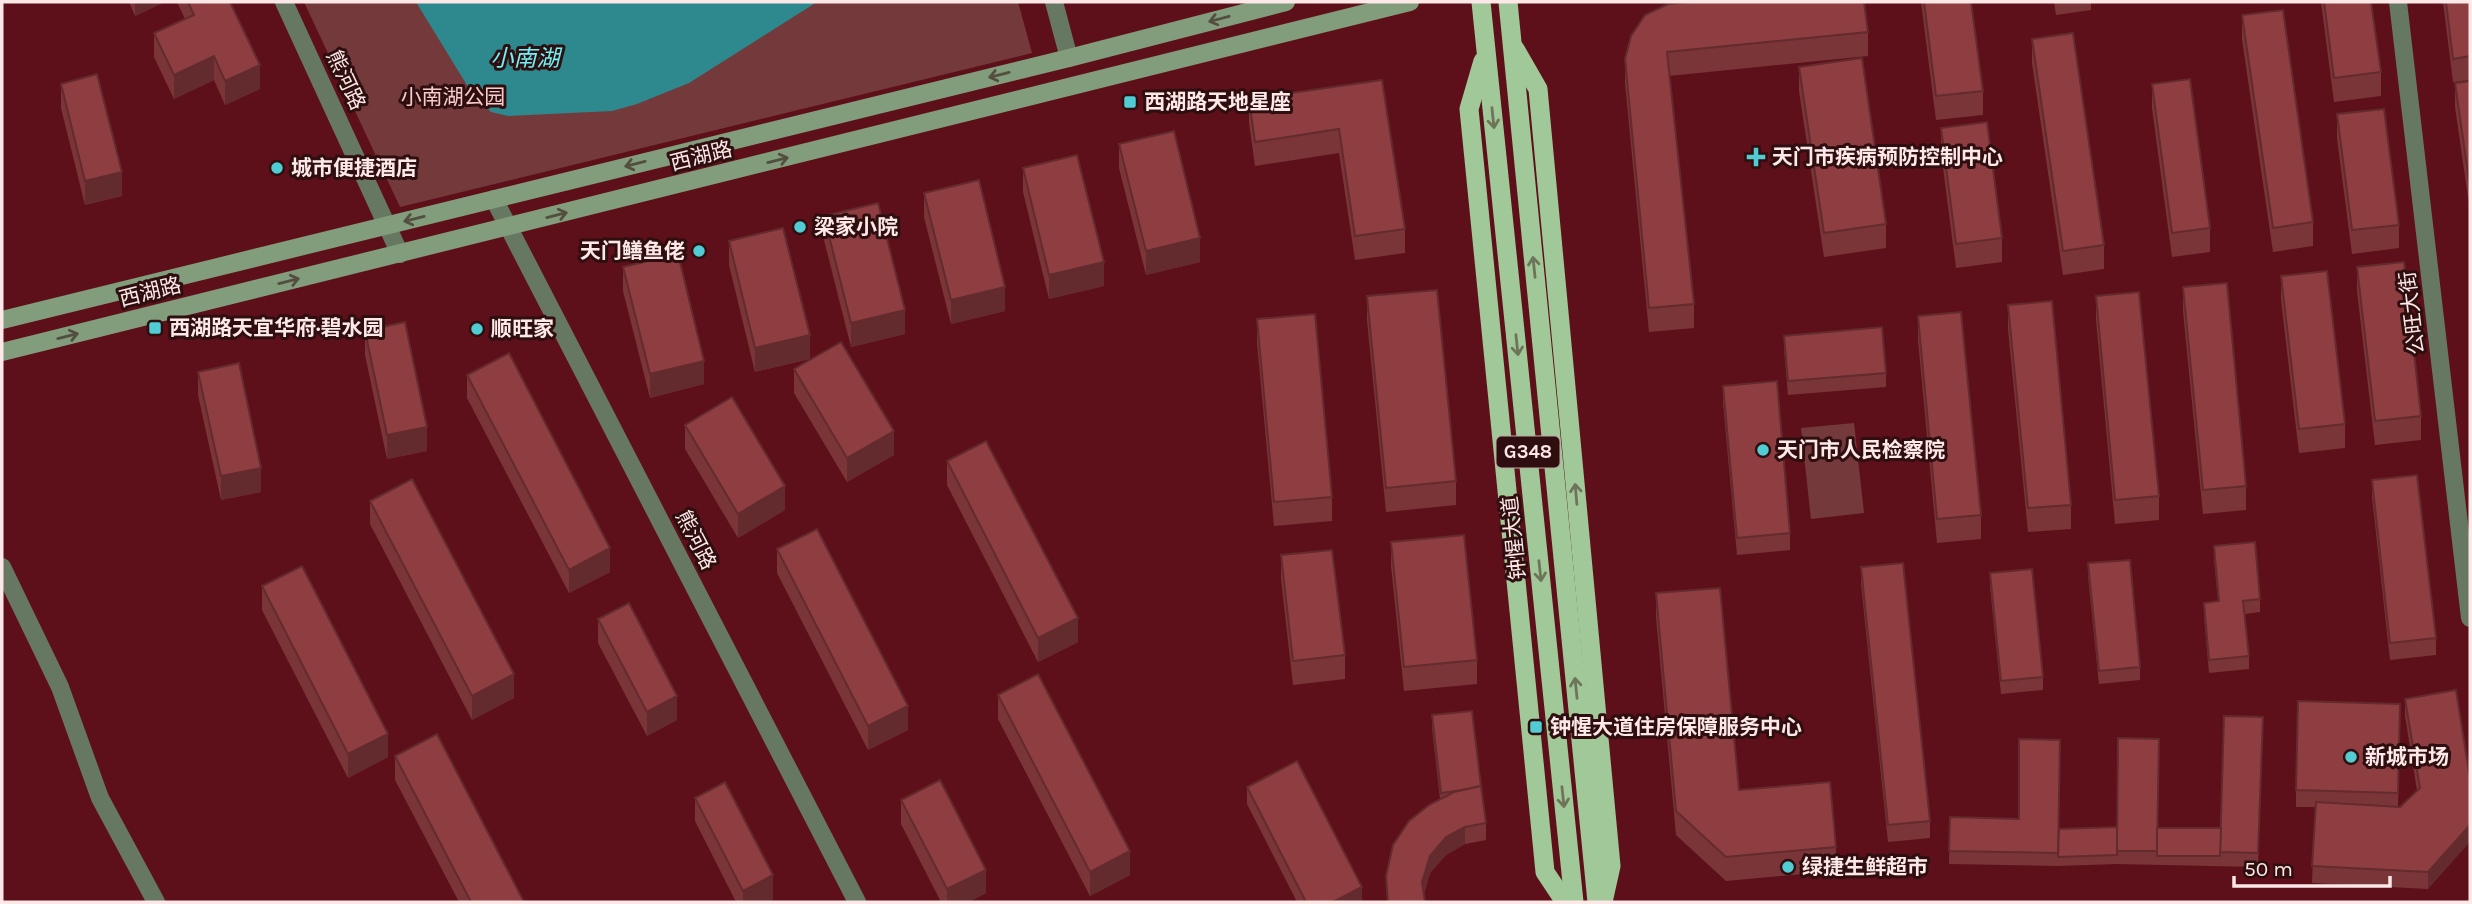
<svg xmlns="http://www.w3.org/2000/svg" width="2472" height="904" font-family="Karla,'Noto Sans SC',sans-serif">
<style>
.green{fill:#743a3b}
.water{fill:#2d898e}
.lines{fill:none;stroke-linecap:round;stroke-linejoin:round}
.minor{stroke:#667762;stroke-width:18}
.tertiary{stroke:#667762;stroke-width:18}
.secondary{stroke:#829d7c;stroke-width:18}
.trunk{stroke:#a1c898;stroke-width:19}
.wall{fill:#7a3538}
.shaded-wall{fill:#632b2e}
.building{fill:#8e3e41;stroke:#632b2e;stroke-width:2}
.oneway{stroke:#544e40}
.oneway2{stroke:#6e745a}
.poi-dot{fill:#51ccd3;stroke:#2f0e0f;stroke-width:2.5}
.labels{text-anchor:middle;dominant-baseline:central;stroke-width:6;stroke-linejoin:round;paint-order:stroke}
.shield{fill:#2f0e0f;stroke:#bea7a6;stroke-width:2}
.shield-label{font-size:19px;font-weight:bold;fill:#fce8e7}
.street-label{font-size:21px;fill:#fce8e7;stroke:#2f0e0f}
.park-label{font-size:21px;fill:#f5cccb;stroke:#2f0e0f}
.poi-label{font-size:21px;font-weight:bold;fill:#fce8e7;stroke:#2f0e0f;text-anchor:start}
.water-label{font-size:23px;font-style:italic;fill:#6ff1f7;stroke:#2f0e0f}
</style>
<rect width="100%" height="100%" fill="#5e101a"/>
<g class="green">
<path d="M304,2H1018L1032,53L400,207Z"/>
<path d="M1854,423L1864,513L1811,519L1801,428Z"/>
</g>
<path class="water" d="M416,2H817L689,83L637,104L612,111L508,116L491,112L473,95Z"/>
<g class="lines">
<g class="minor">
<path d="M1054,2L1069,58"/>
<path d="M2398,2L2470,618"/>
<path d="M494,199L857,902"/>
<path d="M2,567L60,687L100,798L156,902"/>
</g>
<path class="tertiary" d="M284,2L400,254"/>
<g class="secondary">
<path d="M2,320L1069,58L1286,2"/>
<path d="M2,352L1410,2"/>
</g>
<g class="trunk">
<path d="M1481,2L1574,902"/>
<path d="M1508,2L1597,902"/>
<path d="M1515,49L1538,89L1611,866L1603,902"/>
<path d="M1483,61L1469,109L1545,872L1565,902"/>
</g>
</g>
<g class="wall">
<path d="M129,2H165L135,16Z"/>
<path d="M177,2H230L260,89L225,105L214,80L174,99L154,57V33L185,19Z"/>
<path d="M1921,2H1971L1983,91V115L1936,120Z"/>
<path d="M2054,2H2091V10L2056,15Z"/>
<path d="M2321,2H2371L2381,72V96L2334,102Z"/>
<path d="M2443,2H2470V80L2453,82Z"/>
<path d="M2242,15L2313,222V246L2273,252L2242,39Z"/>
<path d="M1868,32V56L1669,76L1694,304V328L1649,332L1625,83V59L1631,36Z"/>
<path d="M2032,39L2104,245V269L2063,275L2032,63Z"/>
<path d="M1799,67L1886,224V248L1824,257L1799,91Z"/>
<path d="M1382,80L1405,229V253L1355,260L1339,153L1255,166L1249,123V99Z"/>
<path d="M2470,81V211L2455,107V83Z"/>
<path d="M61,84L122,196L85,205L61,108Z"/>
<path d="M2152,84L2210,228V252L2172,257L2152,108Z"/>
<path d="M2337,114L2399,225V248L2352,254L2337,138Z"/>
<path d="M1941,128L2002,238V262L1956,268L1941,152Z"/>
<path d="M1119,144L1200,262L1146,275L1119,168Z"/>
<path d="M1023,168L1104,286L1049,299L1023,192Z"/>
<path d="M924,193L1005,311L951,324L924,217Z"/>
<path d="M824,216L905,334L851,347L824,240Z"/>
<path d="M729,241L810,359L755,372L729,265Z"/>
<path d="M623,267L704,384L650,398L623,291Z"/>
<path d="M2357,267L2421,416V440L2375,445L2357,291Z"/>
<path d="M2281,276L2345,424V448L2299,453L2281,300Z"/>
<path d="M2183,287L2246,486V510L2203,514L2183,311Z"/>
<path d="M1367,296L1456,481V505L1386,512L1367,320Z"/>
<path d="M2096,296L2159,496V520L2115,524L2096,320Z"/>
<path d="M2008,305L2071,505V529L2028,532L2008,329Z"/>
<path d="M1918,316L1981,515V539L1937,543L1918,340Z"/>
<path d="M1257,319L1332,497V521L1274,526L1257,343Z"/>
<path d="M365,331L427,451L387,459L365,355Z"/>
<path d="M1784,336L1886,373V387L1788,395L1784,349Z"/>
<path d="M794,369L894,455L847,482L794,393Z"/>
<path d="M198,372L261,492L221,500L198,395Z"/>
<path d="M467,375L610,572L569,593L467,398Z"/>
<path d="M1723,386L1790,533V550L1737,555L1723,403Z"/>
<path d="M685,425L785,510L738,538L685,449Z"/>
<path d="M947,461L1078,642L1038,662L947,485Z"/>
<path d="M2372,480L2436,638V655L2390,660L2372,497Z"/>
<path d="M370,501L514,698L472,720L370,524Z"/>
<path d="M1391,542L1477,660V684L1404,691L1391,566Z"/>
<path d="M2214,546L2260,599V612L2245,614L2249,656V669L2209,673L2204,616V603L2218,601L2214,559Z"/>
<path d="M777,549L908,730L868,750L777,573Z"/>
<path d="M1281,555L1345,655V679L1293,685L1281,579Z"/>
<path d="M2088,563L2140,667V680L2099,684L2088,577Z"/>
<path d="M1861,567L1930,821V838L1888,842L1861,584Z"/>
<path d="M1990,573L2043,677V690L2001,694L1990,587Z"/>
<path d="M262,586L388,757L348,778L262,610Z"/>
<path d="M1656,593L1739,790L1836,847V871L1726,881L1676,835L1656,617Z"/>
<path d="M598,619L677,720L647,736L598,643Z"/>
<path d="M2456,690L2428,889L2312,883L2315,807H2296V790L2400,721L2398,807H2400L2417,790L2405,716V699Z"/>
<path d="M998,695L1130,875L1090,896L998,719Z"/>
<path d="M1432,715L1486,823V840L1465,844L1446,855L1430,873L1424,894L1425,902H1387L1386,876L1440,799L1432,728Z"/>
<path d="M2263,717L2258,867L2117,864L2058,866L1949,864L1950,817L2059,829L2221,828Z"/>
<path d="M395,756L524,902H459L395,780Z"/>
<path d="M1247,787L1362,902H1297L1247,804Z"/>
<path d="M695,798L773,899L768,902H736L695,821Z"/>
<path d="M901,800L986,893L969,902H941L901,824Z"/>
</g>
<g class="shaded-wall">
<path d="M135,2H165L135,16Z"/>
<path d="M214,56V80L174,99V75Z"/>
<path d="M260,65V89L225,105V81Z"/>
<path d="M122,172V196L85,205V181Z"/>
<path d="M1200,238V262L1146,275V251Z"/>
<path d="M1104,262V286L1049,299V275Z"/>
<path d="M1005,287V311L951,324V300Z"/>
<path d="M905,310V334L851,347V323Z"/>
<path d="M810,335V359L755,372V348Z"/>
<path d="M704,361V384L650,398V374Z"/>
<path d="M427,427V451L387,459V435Z"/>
<path d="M894,431V455L847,482V458Z"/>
<path d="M261,468V492L221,500V476Z"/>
<path d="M785,486V510L738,538V514Z"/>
<path d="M610,548V572L569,593V570Z"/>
<path d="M1078,618V642L1038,662V638Z"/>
<path d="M514,674V698L472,720V696Z"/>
<path d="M677,696V720L647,736V712Z"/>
<path d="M908,706V730L868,750V726Z"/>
<path d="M388,734V757L348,778V754Z"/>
<path d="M2470,825V842L2428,889V872Z"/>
<path d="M1465,827V844L1446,855L1430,873L1422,899V882L1430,856L1446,837Z"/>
<path d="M1130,851V875L1090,896V872Z"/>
<path d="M986,870V893L969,902H947V889Z"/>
<path d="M773,875V899L768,902H743V891Z"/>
<path d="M1362,887V902H1333Z"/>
</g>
<g class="building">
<path d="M188,2H230L260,65L225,81L214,56L174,75L154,33L194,15Z"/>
<path d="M1689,2H1864L1868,32L1667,52L1694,304L1649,308L1625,59L1631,36L1645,15L1668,4Z"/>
<path d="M1924,2H1971L1983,91L1936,96Z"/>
<path d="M2324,2H2371L2381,72L2334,78Z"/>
<path d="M2446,2H2470V56L2453,59Z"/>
<path d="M2283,10L2313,222L2273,228L2242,15Z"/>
<path d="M2073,33L2104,245L2063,251L2032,39Z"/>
<path d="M1862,58L1886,224L1824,233L1799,67Z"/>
<path d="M97,74L122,172L85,181L61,84Z"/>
<path d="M2190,79L2210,228L2172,233L2152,84Z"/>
<path d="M1382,80L1405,229L1355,236L1339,129L1255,142L1249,99Z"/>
<path d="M2470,81V187L2455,83Z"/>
<path d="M2384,109L2399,225L2352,230L2337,114Z"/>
<path d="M1987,122L2002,238L1956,244L1941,128Z"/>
<path d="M1174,131L1200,238L1146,251L1119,144Z"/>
<path d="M1077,155L1104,262L1049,275L1023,168Z"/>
<path d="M979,180L1005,287L951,300L924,193Z"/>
<path d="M878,203L905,310L851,323L824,216Z"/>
<path d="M783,228L810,335L755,348L729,241Z"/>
<path d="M678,254L704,361L650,374L623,267Z"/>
<path d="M2404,262L2421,416L2375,421L2357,267Z"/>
<path d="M2327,271L2345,424L2299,429L2281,276Z"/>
<path d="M2227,283L2246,486L2203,490L2183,287Z"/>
<path d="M1437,290L1456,481L1386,488L1367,296Z"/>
<path d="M2139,292L2159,496L2115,500L2096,296Z"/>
<path d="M2052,301L2071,505L2028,508L2008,305Z"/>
<path d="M1961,312L1981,515L1937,519L1918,316Z"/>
<path d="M1315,314L1332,497L1274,502L1257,319Z"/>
<path d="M405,322L427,427L387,435L365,331Z"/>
<path d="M1882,327L1886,373L1788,381L1784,336Z"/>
<path d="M841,342L894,431L847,458L794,369Z"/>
<path d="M509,353L610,548L569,570L467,375Z"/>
<path d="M239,363L261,468L221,476L198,372Z"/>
<path d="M1777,381L1790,533L1737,538L1723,386Z"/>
<path d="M732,397L785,486L738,514L685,425Z"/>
<path d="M986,441L1078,618L1038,638L947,461Z"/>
<path d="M2417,475L2436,638L2390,643L2372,480Z"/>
<path d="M412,479L514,674L472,696L370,501Z"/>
<path d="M817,529L908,706L868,726L777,549Z"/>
<path d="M1464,535L1477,660L1404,667L1391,542Z"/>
<path d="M2255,542L2260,599L2243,601L2249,656L2209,660L2204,603L2219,601L2214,546Z"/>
<path d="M1332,550L1345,655L1293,661L1281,555Z"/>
<path d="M2130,560L2140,667L2099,671L2088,563Z"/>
<path d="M1903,563L1930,821L1888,825L1861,567Z"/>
<path d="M302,566L388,734L348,754L262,586Z"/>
<path d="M2032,569L2043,677L2001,681L1990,573Z"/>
<path d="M1720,588L1739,790L1830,782L1836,847L1726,857L1676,811L1656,593Z"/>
<path d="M629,603L677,696L647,712L598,619Z"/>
<path d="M1038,674L1130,851L1090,872L998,695Z"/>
<path d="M2456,690L2470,779V825L2428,872L2312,866L2316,802L2400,807L2420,788L2405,699Z"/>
<path d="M2298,701L2400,704L2398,793L2296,790Z"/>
<path d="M1472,711L1481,786L1462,790L1441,793L1432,715Z"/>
<path d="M2224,716L2263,717L2258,853L2220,852Z"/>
<path d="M437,734L524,902H471L395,756Z"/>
<path d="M2118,738L2159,739L2157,851H2117Z"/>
<path d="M2019,739L2060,740L2058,853L1949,851L1950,817L2019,819Z"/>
<path d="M1297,761L1362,887L1333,902H1306L1247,787Z"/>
<path d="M940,780L986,870L947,889L901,800Z"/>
<path d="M725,782L773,875L743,891L695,798Z"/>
<path d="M1481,786L1486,823L1465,827L1446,837L1430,856L1422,882L1425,902H1388L1386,876L1393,845L1409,821L1429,805L1454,792Z"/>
<path d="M2117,827V855L2058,857L2059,829Z"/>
<path d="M2157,828H2221L2220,856H2157Z"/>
</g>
<defs><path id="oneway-shaft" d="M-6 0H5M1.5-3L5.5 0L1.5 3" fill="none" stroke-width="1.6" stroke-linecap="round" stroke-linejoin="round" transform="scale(1.75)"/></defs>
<g class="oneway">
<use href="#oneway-shaft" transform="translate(1219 19) rotate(165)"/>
<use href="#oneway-shaft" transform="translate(999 75) rotate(166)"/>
<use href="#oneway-shaft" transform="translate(778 160) rotate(-14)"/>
<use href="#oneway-shaft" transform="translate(635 164) rotate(166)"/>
<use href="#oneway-shaft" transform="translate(557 215) rotate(-14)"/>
<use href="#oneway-shaft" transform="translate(414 219) rotate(166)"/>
<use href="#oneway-shaft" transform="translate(289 281) rotate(-14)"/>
<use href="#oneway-shaft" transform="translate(68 336) rotate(-14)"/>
</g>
<g class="oneway2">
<use href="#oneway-shaft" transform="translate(1493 118) rotate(84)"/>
<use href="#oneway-shaft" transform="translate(1534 267) rotate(-96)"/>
<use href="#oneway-shaft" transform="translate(1517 345) rotate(84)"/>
<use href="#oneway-shaft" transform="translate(1576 494) rotate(-95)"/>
<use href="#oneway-shaft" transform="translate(1540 571) rotate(84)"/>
<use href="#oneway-shaft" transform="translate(1576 688) rotate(-96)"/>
<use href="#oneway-shaft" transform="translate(1563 797) rotate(84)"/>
</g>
<g class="poi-dot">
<rect x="1123" y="95" width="14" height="14" rx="3.5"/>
<path d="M1752.5 146.5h7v7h7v7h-7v7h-7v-7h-7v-7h7z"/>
<circle cx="277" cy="168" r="7"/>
<circle cx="800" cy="227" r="7"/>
<circle cx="699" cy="251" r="7"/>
<rect x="148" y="321" width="14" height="14" rx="3.5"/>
<circle cx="477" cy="329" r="7"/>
<circle cx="1763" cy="450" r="7"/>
<rect x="1529" y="720" width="14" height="14" rx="3.5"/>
<circle cx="2351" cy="757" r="7"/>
<circle cx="1788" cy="867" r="7"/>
</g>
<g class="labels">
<rect class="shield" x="1496.5" y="436.5" width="63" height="31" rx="5"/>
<g class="shield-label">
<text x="1528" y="452">G348</text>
</g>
<g class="street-label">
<text transform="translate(346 80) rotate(65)">熊河路</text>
<text transform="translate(701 156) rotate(-14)">西湖路</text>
<text transform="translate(150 292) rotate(-14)">西湖路</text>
<text transform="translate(2412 313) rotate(-97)">公旺大街</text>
<text transform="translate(1514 538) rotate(-96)">钟惺大道</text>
<text transform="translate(696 540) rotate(63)">熊河路</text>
</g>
<g class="park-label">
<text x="453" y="97">小南湖公园</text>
</g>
<g class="poi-label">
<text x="1144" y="102">西湖路天地星座</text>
<text x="1772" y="157">天门市疾病预防控制中心</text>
<text x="291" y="168">城市便捷酒店</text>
<text x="814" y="227">梁家小院</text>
<text x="685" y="251" text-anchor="end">天门鳝鱼佬</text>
<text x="169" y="328">西湖路天宜华府·碧水园</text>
<text x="491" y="329">顺旺家</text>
<text x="1777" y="450">天门市人民检察院</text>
<text x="1550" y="727">钟惺大道住房保障服务中心</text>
<text x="2365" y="757">新城市场</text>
<text x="1802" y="867">绿捷生鲜超市</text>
</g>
<g class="water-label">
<text x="525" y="58">小南湖</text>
</g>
</g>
<rect width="2472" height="904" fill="none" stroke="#fce8e7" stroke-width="7"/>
<path d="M2234 876v10h156v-10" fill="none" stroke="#fce8e7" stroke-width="3.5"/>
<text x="2244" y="876" font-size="21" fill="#fce8e7" stroke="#2f0e0f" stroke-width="5" paint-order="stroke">50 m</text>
</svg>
